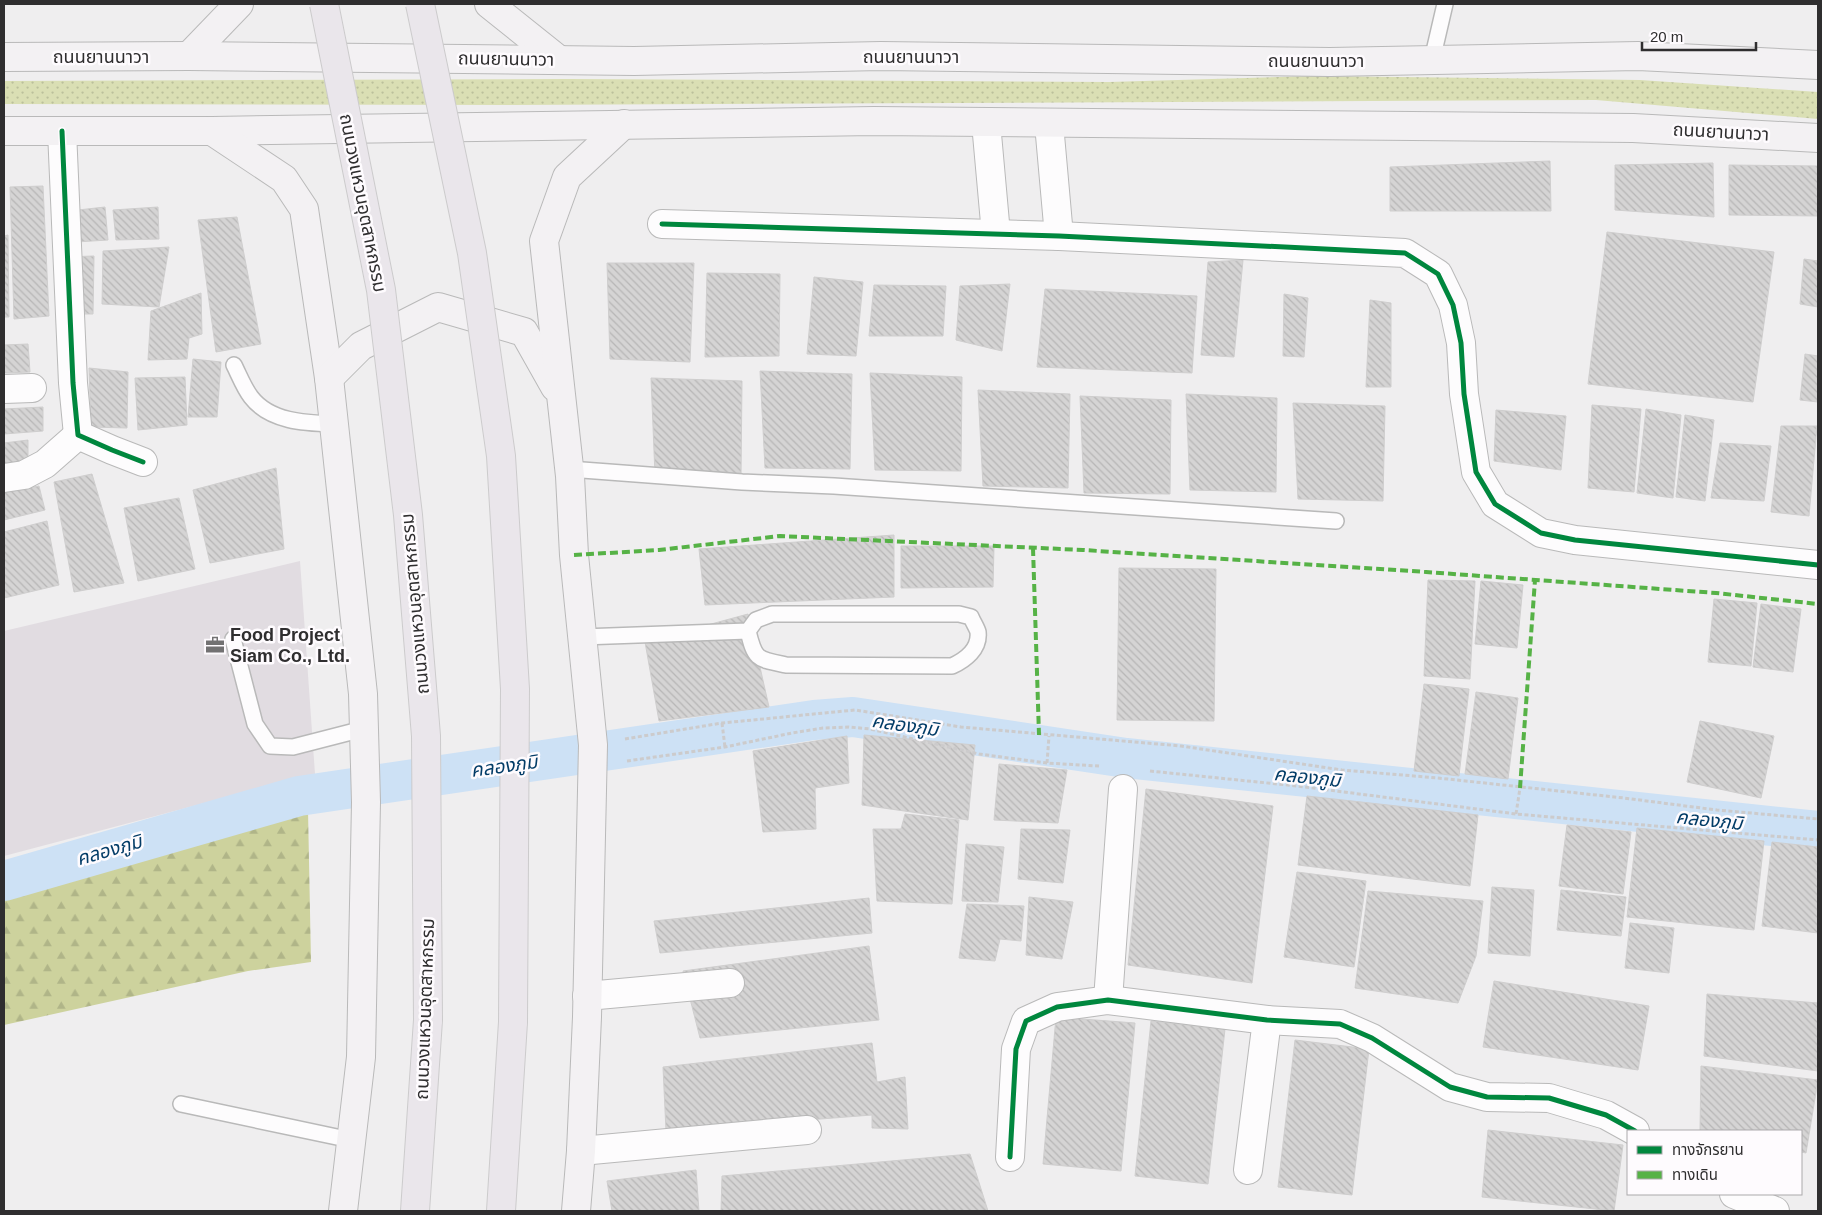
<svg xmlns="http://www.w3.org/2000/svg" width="1822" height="1215" font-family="Helvetica,'Noto Sans Thai',sans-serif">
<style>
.built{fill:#e1dce1}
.grass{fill:url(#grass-dots)}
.forest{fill:url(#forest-firs)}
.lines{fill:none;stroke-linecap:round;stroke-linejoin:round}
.canal{stroke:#cde1f5;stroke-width:40}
.building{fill:url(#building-back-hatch);stroke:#cfcece}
.lane-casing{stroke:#b9b9b9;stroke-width:18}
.street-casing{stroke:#b9b9b9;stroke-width:30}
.secondary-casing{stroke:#b9b9b9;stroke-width:30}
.primary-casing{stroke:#cccbcc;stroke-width:30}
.path{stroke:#cccbcc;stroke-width:3;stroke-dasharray:4 2.5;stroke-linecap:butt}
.lane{stroke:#fdfcfd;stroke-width:15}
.street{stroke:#fdfcfd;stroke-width:28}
.secondary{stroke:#f3f1f3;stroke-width:28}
.primary{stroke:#eae6eb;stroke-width:28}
.primary-bridge-casing{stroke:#cccbcc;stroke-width:30;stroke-linecap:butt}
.primary-bridge{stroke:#eae6eb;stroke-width:28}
.quiet{stroke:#56b246;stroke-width:4;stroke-dasharray:8 4;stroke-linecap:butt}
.cycleway-casing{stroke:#fefbfe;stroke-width:8}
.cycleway{stroke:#00873e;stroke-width:5}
.labels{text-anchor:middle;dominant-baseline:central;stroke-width:5;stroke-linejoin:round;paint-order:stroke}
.street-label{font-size:18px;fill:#2f2e2f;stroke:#fefbfe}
.poi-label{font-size:18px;font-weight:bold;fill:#2f2e2f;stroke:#fefbfe;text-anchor:start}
.water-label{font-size:19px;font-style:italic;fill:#033c67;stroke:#fefbfe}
</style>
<defs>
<pattern id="grass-dots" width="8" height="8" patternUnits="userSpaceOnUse" patternTransform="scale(1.25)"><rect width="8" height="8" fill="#dadfb4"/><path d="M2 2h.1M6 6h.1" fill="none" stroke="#bbc09b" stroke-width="1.8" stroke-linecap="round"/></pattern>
<pattern id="forest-firs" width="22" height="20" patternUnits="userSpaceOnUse" patternTransform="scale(1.25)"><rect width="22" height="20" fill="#cdd29d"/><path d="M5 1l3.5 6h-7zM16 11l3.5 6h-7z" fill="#b0b588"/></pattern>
<pattern id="building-back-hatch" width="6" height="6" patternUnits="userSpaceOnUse" patternTransform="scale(1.25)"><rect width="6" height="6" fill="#d5d4d4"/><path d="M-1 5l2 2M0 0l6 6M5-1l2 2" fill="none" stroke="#b7b6b6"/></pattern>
</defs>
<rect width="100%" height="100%" fill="#efeeef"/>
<path class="built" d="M300,561L315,774L4,856V631Z"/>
<path class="grass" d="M1314,76L1640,80L1818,92V119L1596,100L512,105L4,104V81L568,79L1109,82Z"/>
<path class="forest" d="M308,810L311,962L248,971L4,1025V888Z"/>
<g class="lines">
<path class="canal" d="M4,881L299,796L814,720L853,717L1126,758L1818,831"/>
</g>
<g class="building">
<path d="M1550,161L1551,211H1390V167Z"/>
<path d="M1713,163L1714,217L1615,210V165Z"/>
<path d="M1729,165L1818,166V216L1729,215Z"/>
<path d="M43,186L49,316L14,319L10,187Z"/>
<path d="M105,207L108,240L76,242L78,210Z"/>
<path d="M158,207L159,239L116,240L113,210Z"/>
<path d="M237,217L261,344L216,352L198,220Z"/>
<path d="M1607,232L1774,252L1753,402L1588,384Z"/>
<path d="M8,235L9,317H4V236Z"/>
<path d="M169,247L159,307L102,304L103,251Z"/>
<path d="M94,256L93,314H65V257Z"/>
<path d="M1804,259L1818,261V307L1800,304Z"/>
<path d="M1243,260L1234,357L1201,355L1208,262Z"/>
<path d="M607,263H694L690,362L610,359Z"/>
<path d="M707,273L780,274L779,356L705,357Z"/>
<path d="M814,277L863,282L856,356L807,354Z"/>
<path d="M1010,284L1002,351L956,340L960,286Z"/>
<path d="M874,285L946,286L943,336H869Z"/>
<path d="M1045,289L1197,296L1192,373L1037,367Z"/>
<path d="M201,293L202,334L189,338L187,359L148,360L151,311Z"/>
<path d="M1284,294L1308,298L1304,357L1283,356Z"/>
<path d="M1370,300L1391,303V387H1366Z"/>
<path d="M28,344L30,372L4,373V345Z"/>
<path d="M1805,354L1818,356V402L1800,400Z"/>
<path d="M193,359L221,362L217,417H188Z"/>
<path d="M89,368L128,372L127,428L91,427Z"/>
<path d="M760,371L852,374L850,469L765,468Z"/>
<path d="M870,373L962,377L961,471L875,470Z"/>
<path d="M185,377L187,425L138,430L135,378Z"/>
<path d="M651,378L742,381L741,476L655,475Z"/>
<path d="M978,390L1070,394L1068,488L983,486Z"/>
<path d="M1186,394L1277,398L1276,492L1190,490Z"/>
<path d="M1080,396L1171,400L1170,494L1084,493Z"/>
<path d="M1293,403L1385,406L1383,501L1298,499Z"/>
<path d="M1592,405L1641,409L1634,492L1588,488Z"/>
<path d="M43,407V431L4,434V409Z"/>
<path d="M1646,409L1681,415L1673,498L1637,493Z"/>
<path d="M1496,410L1566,416L1561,470L1494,461Z"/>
<path d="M1685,415L1714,420L1705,501L1676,497Z"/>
<path d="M1781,426H1817L1809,516L1771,512Z"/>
<path d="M28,440V462L4,464V443Z"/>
<path d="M1720,443L1771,446L1764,501L1711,498Z"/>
<path d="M276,468L284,549L210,563L193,490Z"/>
<path d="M92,474L124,583L74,592L54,482Z"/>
<path d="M39,486L45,510L4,520V492Z"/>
<path d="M179,498L195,569L138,581L124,508Z"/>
<path d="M47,521L59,585L4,598V532Z"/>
<path d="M894,535V597L705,605L699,549Z"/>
<path d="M901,546H994L993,587L901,588Z"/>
<path d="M1119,568L1216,569L1214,721L1117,720Z"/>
<path d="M1428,580L1475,581L1470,679L1424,676Z"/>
<path d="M1481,581L1523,585L1517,648L1475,644Z"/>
<path d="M1714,599L1757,603L1751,666L1708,662Z"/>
<path d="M1761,604L1801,609L1793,672L1753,667Z"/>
<path d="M748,614L769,707L659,721L645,642Z"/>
<path d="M1424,684L1469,689L1459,776L1414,771Z"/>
<path d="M1476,692L1518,698L1508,779L1465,774Z"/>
<path d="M1700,721L1774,736L1761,798L1687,782Z"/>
<path d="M864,735L975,745L968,820L862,805Z"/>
<path d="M847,736L849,783L815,788L816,829L763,832L753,751Z"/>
<path d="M999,764L1067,770L1058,823L994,820Z"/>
<path d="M1146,789L1273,806L1252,983L1128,965Z"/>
<path d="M1307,796L1478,815L1470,886L1298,865Z"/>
<path d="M905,814L959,820L952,904L877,901L873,829H901Z"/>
<path d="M1567,825L1631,832L1623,894L1559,886Z"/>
<path d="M1637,828L1764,841L1754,930L1627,917Z"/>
<path d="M1021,829L1070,830L1063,883L1018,879Z"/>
<path d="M1772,842L1818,847V933L1762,926Z"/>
<path d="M966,844L1004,847L998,902L962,901Z"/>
<path d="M1297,872L1366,881L1354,967L1284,957Z"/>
<path d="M1492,887L1534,890L1530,956L1488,953Z"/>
<path d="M1561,890L1626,897L1621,936L1557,930Z"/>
<path d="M1368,891L1483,901L1476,956L1458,1003L1355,988Z"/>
<path d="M1029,897L1073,902L1062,959L1026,955Z"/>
<path d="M869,898L872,933L660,953L654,921Z"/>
<path d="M967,904L1024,906L1021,941L1000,939L995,961L959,958Z"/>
<path d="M1630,923L1674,928L1669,973L1625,968Z"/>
<path d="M869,946L879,1020L700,1038L683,971Z"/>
<path d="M1494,981L1649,1006L1638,1070L1483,1047Z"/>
<path d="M1707,994L1818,1003V1071L1704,1056Z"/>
<path d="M1056,1017L1135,1023L1121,1171L1043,1164Z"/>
<path d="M1151,1021L1225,1029L1208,1184L1135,1176Z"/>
<path d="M1295,1040L1369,1049L1352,1195L1278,1187Z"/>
<path d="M872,1043L877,1082L905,1077L908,1129L872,1128V1115L666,1131L663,1067Z"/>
<path d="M1701,1066L1818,1080L1806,1153L1801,1152V1131H1700Z"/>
<path d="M1488,1130L1623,1145L1614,1211L1482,1197Z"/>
<path d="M970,1154L988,1211H721L722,1176Z"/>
<path d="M696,1170L699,1211H612L607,1181Z"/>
</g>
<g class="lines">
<g class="lane-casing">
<g id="lane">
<path d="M1432,60L1445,4"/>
<path d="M234,365C239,375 244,388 251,397C270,422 306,423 334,424"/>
<path d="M569,469L742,482L834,486L1336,521"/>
<path d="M582,637L748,631C755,660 757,659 786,665L952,666C965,660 980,649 978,632C977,628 973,622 971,617L959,614H772L756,620L748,631"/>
<path d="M233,639L255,724L270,746L293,747L363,729"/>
<path d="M181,1104L351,1140"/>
</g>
</g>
<g class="street-casing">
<g id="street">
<path d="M986,123L996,234"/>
<path d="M1049,124L1059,236"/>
<path d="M62,131L73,383L78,435L112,450L143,462"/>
<path d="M662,224L1059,236L1405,253L1438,274L1453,305L1461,343L1464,394L1476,472L1495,504L1541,533L1575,540L1818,565"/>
<path d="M4,389L32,388"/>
<path d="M4,478L24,475L45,464L78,435"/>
<path d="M587,996L730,983"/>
<path d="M1108,1000L1123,789"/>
<path d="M581,1151L807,1130"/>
<path d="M1010,1157L1016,1049L1026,1021L1057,1007L1108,1000L1267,1020L1340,1024L1372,1038L1450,1087L1487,1097L1549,1098L1606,1115L1635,1131"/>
<path d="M1248,1170L1267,1020"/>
<path d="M1734,1194L1775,1211"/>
</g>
</g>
<g class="secondary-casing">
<g id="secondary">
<path d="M489,4L559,60"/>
<path d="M189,56L239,4"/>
<path d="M4,57L189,56L634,61L881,56L1330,62L1638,56L1818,65"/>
<path d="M4,131H212L874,121L1633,128L1818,138"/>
<path d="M212,131L284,179L304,209L329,378L363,694L366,802L361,1057L343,1211"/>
<path d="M329,378L361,346L438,307L524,332L555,387"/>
<path d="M576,1211L581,1151L587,1017L593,745L574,555L570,476L544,241L567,177L624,124"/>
</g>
</g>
<g class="primary-casing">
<g id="primary">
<path d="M415,1211L428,1020"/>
<path d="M501,1211L513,1022"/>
</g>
</g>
<g class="path">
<path d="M722,723L725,747"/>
<path d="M625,739L722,723L855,710L961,727L1181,746L1342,770L1438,778L1624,798L1717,810L1818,819"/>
<path d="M627,761L725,747L792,733L823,728L849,727L870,729L979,754L1047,763L1099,766"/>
<path d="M1047,763L1049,736"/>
<path d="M1150,771L1297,786L1516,814L1818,840"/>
<path d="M1516,814L1520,788"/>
</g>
<use href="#lane" class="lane"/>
<use href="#street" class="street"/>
<use href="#secondary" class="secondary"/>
<use href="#primary" class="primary"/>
<g class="primary-bridge-casing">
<g id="primary-bridge">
<path d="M324,4L381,290L408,515L426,736L428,1020"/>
<path d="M420,4L472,253L501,456L515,689L513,1022"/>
</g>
</g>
<use href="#primary-bridge" class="primary-bridge"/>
<g class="quiet">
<path d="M1033,548L1039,735"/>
<path d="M574,555L659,550L780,536L1083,550L1426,572L1716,593L1818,604"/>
<path d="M1520,788L1535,580"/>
</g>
<g class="cycleway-casing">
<g id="cycleway">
<path d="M62,131L73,383L78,435L112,450L143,462"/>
<path d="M662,224L1059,236L1405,253L1438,274L1453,305L1461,343L1464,394L1476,472L1495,504L1541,533L1575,540L1818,565"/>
<path d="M1010,1157L1016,1049L1026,1021L1057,1007L1108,1000L1267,1020L1340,1024L1372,1038L1450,1087L1487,1097L1549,1098L1606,1115L1635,1131"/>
</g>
</g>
<use href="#cycleway" class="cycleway"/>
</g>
<defs>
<g id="office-bare" transform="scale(1.5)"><path d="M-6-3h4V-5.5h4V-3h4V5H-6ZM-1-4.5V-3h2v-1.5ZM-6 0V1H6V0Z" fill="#727172" stroke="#fefbfe" stroke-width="2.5" paint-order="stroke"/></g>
</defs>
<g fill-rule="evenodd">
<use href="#office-bare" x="215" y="645"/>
</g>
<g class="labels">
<g class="street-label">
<text x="101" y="57">ถนนยานนาวา</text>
<text x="911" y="57">ถนนยานนาวา</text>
<text transform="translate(506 59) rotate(1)">ถนนยานนาวา</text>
<text x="1316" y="61">ถนนยานนาวา</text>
<text transform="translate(1721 132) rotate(3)">ถนนยานนาวา</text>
<text transform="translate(363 203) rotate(79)">ถนนวงแหวนอุตสาหกรรม</text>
<text transform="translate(415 604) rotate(-95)">ถนนวงแหวนอุตสาหกรรม</text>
<text transform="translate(425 1009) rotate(-88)">ถนนวงแหวนอุตสาหกรรม</text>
</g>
<g class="poi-label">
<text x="230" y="635">Food Project<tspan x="230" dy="21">Siam Co., Ltd.</tspan></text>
</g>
<g class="water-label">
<text transform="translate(905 725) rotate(8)">คลองภูมิ</text>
<text transform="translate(504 766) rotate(-8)">คลองภูมิ</text>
<text transform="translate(1307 777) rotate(6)">คลองภูมิ</text>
<text transform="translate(1709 820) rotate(6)">คลองภูมิ</text>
<text transform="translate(109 850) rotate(-16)">คลองภูมิ</text>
</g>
</g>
<rect width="1822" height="1215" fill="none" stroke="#2f2e2f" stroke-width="10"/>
<rect x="1627" y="1130" width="175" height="65" fill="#fefbfe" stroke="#aba9ab"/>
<rect x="1637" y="1146" width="25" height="8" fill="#00873e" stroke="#aba9ab"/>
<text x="1672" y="1155" font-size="15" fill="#2f2e2f">ทางจักรยาน</text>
<rect x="1637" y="1171" width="25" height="8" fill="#56b246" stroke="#aba9ab"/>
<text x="1672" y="1180" font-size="15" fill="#2f2e2f">ทางเดิน</text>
<path d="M1642 42v8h114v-8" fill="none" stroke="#2f2e2f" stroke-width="2.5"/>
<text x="1650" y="42" font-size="15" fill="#2f2e2f" stroke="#fefbfe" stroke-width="4" paint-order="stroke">20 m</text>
</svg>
